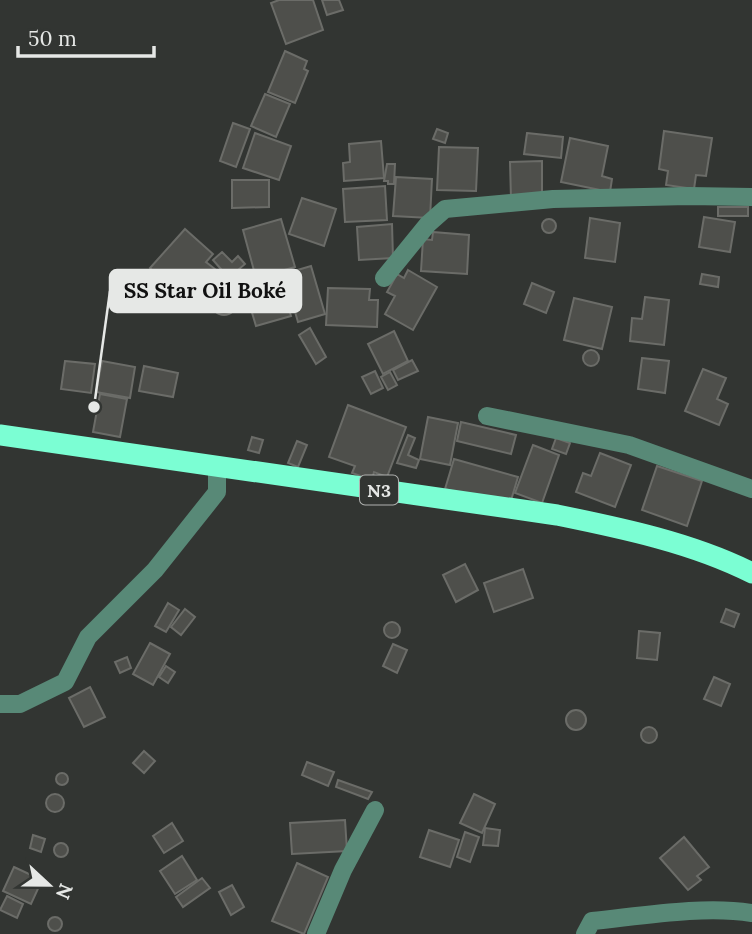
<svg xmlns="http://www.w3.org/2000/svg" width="752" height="934" font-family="Lora,serif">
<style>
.building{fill:#4e4f4b;stroke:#6b6c68;stroke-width:2}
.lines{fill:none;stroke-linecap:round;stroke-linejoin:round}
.minor{stroke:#588977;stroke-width:18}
.highway{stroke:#7bfed3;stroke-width:21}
.labels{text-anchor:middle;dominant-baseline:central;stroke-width:5;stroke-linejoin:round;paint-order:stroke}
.shield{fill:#323532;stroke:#b0b2b0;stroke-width:2}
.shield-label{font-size:18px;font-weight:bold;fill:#e6e8e6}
.leader{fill:none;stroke:#e6e8e6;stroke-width:2.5}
.callout-dot{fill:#e6e8e6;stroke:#323532;stroke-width:2.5}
.callout{fill:#e6e8e6;stroke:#e6e8e6;stroke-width:2.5}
.callout-label{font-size:21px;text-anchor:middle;font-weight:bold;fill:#111}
</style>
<rect width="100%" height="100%" fill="#323532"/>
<g class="building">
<path d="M279,0H313L323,30L286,44L271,3Z"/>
<path d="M322,0H339L343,10L327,15Z"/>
<path d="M285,51L307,61L304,69L308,71L295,103L268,92Z"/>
<path d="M265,94L290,104L276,137L251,126Z"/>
<path d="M233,123L250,129L236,167L220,161Z"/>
<path d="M437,129L448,133L445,143L433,139Z"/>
<path d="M664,131L712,138L706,176L696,175L694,189L666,185L668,171L659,169Z"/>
<path d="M255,133L291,146L279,180L243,168Z"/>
<path d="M527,133L563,137L561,158L524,154Z"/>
<path d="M570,138L608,146L602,176L612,179L610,192L561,182Z"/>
<path d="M381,141L384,178L344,181L343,163L350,162L349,144Z"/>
<path d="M439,147L478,148L476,191L437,190Z"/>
<path d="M542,161V198L511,199L510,162Z"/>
<path d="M387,164H395L394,184H388V181H384Z"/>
<path d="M396,177L432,179L430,218L393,216Z"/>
<path d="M232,180H269V207L232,208Z"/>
<path d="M385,186L387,220L345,222L343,189Z"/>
<path d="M302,198L336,209L324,246L289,234Z"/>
<rect x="718" y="207" width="30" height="9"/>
<path d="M704,217L735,222L730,252L699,247Z"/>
<path d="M590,218L620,223L615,262L585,258Z"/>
<circle cx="549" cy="226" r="7"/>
<path d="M281,219L295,267L256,278L243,230Z"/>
<path d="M392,224L393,258L359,260L357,227Z"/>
<path d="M185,229L213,254L206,262L215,269L183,304L160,284L163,281L150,268Z"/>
<path d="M433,232L469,235L467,274L421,271L423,239L432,240Z"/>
<path d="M222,252L232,262L238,256L245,264L238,270L245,277L235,285L213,260Z"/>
<path d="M311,266L325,314L298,322L284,274Z"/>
<path d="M408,270L437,287L413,330L385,314L395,296L387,292L397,274L404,278Z"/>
<path d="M702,274L719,277L718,287L700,284Z"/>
<path d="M279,276L291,316L256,326L244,286Z"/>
<path d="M532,283L554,292L546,313L524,304Z"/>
<path d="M328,288L370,289L369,300H378L377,327L326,325Z"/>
<circle cx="224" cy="303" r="12"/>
<path d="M645,297L669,300L664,345L630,341L632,318L642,319Z"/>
<path d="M574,298L612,307L602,349L564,340Z"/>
<path d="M310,328L326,357L316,364L299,335Z"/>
<path d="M394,331L408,361L383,374L368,344Z"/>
<circle cx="591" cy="358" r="8"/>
<path d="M642,358L669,361L665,393L638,389Z"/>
<path d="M412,360L418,371L398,380L393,370Z"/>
<path d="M65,361L95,364L91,393L61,389Z"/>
<path d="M102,361L135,367L130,398L96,392Z"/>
<path d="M144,366L178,373L173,397L139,391Z"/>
<path d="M703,369L726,378L717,399L728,404L719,425L685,411Z"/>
<path d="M375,371L383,388L371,394L362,377Z"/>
<path d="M390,372L397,385L388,390L381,377Z"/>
<path d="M100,394L127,399L120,437L93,432Z"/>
<path d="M348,405L406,427L387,477L374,472L372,480L352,473L355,466L329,457Z"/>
<path d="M428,417L458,423L450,465L420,459Z"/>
<path d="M461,422L516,435L511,454L457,441Z"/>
<path d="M408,435L415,438L408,455L419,460L416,468L397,463Z"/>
<path d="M252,437L263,440L259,453L248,450Z"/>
<path d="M556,438L570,443L566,454L552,449Z"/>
<path d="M297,441L307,445L298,467L288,463Z"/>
<path d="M533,445L559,455L542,503L515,493Z"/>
<path d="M600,453L631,465L615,507L576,492L583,473L591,476Z"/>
<path d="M454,459L518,477L509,507L445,489Z"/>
<path d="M657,466L702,481L687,526L642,510Z"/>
<path d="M465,564L478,590L456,602L443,575Z"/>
<path d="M523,569L533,598L494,612L484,583Z"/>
<path d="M168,603L179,610L166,632L155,626Z"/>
<path d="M185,609L195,617L181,635L171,627Z"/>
<path d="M726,609L739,614L734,627L721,622Z"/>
<circle cx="392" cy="630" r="8"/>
<path d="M639,631L660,633L657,660L637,658Z"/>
<path d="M150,643L170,654L153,685L133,674Z"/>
<path d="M393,644L407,650L397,673L383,666Z"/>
<path d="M127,657L131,668L120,673L115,662Z"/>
<path d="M166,666L175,672L168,683L159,677Z"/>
<path d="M714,677L730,684L721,706L704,699Z"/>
<path d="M90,687L105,717L84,727L69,698Z"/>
<circle cx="576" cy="720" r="10"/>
<circle cx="649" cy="735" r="8"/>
<path d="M144,751L155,761L144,773L133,763Z"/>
<path d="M307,762L334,772L328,786L302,775Z"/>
<circle cx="62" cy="779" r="6"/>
<path d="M338,780L372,792L368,799L336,787Z"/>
<path d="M474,794L495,804L482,833L460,823Z"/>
<circle cx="55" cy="803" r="9"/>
<path d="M345,820L347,851L292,854L290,823Z"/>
<path d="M172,823L183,841L164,853L153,836Z"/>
<path d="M485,828L500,830L498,846L483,845Z"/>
<path d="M429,830L459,840L450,867L420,857Z"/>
<path d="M465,832L479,837L470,862L457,857Z"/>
<path d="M33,835L45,839L41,852L30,848Z"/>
<path d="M684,837L709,867L697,876L701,880L688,890L660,858Z"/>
<circle cx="61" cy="850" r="7"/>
<path d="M182,856L197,880L175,894L160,871Z"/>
<path d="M297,863L328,877L304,934L272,921Z"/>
<path d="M14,867L42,880L31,904L3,891Z"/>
<path d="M202,878L210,888L183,907L176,897Z"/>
<path d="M232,885L244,907L231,915L219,892Z"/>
<path d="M7,896L23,904L17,918L0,910Z"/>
<circle cx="55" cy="924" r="7"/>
</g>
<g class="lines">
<g class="minor">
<path d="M384,278L428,224L445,209L553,199L689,196L752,197"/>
<path d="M487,416L629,445L752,489"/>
<path d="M0,704H20L65,682L88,637L155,570L217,492V466"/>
<path d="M316,934L343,870L375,810"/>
<path d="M585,934L592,921C641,916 704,905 752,913"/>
</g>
<path class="highway" d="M0,435L557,515C621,528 693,543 752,573"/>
</g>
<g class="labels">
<rect class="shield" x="360" y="475.5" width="38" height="29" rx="5"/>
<g class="shield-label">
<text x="379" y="490">N3</text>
</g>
</g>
<path class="leader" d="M94 407L110 291"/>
<circle class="callout-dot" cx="94" cy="407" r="7"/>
<rect class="callout" x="110" y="270" width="191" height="42" rx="7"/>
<g class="callout-label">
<text x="205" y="298">SS Star Oil Boké</text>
</g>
<g transform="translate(49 885) rotate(112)" stroke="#323532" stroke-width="5" paint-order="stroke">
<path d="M0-5L12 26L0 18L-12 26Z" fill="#e6e8e6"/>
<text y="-10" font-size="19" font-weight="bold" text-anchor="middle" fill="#e6e8e6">N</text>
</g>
<path d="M18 46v10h136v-10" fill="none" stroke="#e6e8e6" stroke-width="3.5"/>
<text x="28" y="46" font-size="21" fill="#e6e8e6" stroke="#323532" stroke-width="5" paint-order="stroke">50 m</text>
</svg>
